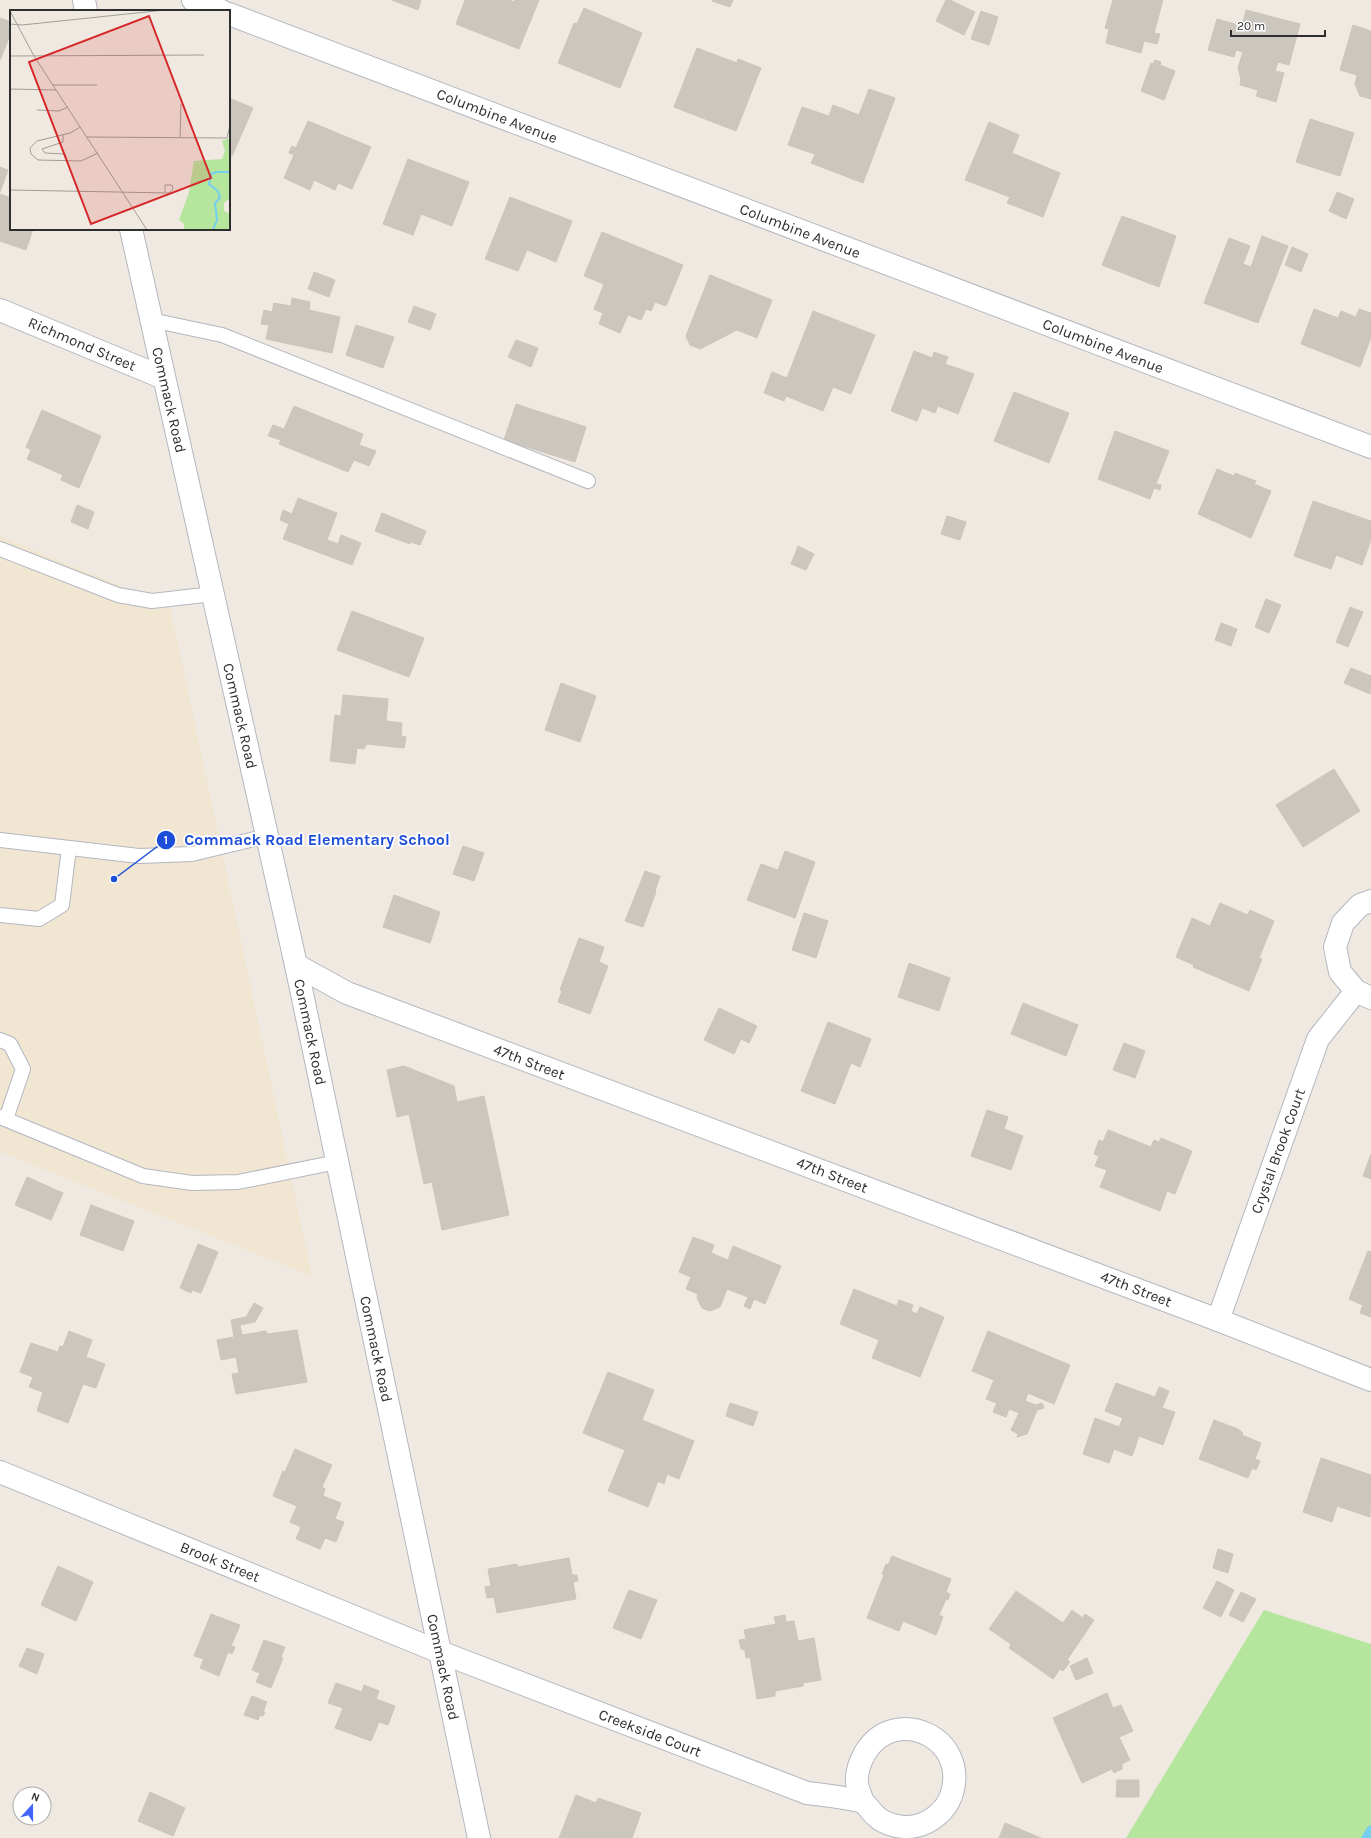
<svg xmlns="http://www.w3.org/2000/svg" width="1371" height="1838" font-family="Karla,sans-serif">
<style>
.education{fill:#f0e6d1}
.green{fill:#b6e59e}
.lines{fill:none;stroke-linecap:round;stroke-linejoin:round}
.stream{stroke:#75cff0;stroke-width:9}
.building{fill:#cbc7bf;stroke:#cbc5ba}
.lane-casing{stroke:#b4b7c1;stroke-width:16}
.street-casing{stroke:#b4b7c1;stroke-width:24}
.secondary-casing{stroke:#b4b7c1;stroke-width:24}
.lane{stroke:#fff;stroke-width:14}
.street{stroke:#fff;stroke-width:22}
.secondary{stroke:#fff;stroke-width:22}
.labels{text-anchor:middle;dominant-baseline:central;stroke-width:3.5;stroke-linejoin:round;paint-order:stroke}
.street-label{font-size:15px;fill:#2e2e2e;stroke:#fff}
.inset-river{fill:none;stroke:#75cff0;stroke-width:2}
.inset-road{fill:none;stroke:#a29e99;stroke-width:1}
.view{fill:#d62828;fill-opacity:0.15;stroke:#d62828;stroke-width:2}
.inset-edge{fill:none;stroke:#2e2e2e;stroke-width:2}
.leader{fill:none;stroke:#1d4ed8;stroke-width:1.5}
.callout-dot{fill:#1d4ed8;stroke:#fff;stroke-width:1.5}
.mark-label{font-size:12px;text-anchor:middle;font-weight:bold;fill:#fff}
.callout-label{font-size:16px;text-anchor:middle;font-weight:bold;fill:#1d4ed8;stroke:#fff;stroke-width:3.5;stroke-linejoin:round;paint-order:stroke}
</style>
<rect width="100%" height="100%" fill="#efe9e1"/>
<path class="education" d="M0,536L170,606L312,1276L0,1152Z"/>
<path class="green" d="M1264,1610L1371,1644V1838H1126Z"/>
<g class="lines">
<path class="stream" d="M1366,1838L1371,1830"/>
</g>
<g class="building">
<path d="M392,0H421L418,10Z"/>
<path d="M465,0H510L514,2L515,0H539L519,49L456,24Z"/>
<path d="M713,0H733L730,7L712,1Z"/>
<path d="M946,0H950L975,12L964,35L936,21Z"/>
<path d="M1113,0H1163L1154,33L1160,34L1157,44L1144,41L1141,53L1106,43L1109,29L1105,28Z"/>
<path d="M584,8L642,33L620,88L558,63L574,23L577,24Z"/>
<path d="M1246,10L1300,24L1289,65L1278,62L1275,71L1284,73L1276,102L1256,96L1258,90L1240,85L1241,79L1238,68L1243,52L1236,50L1234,57L1208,50L1217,19L1242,26Z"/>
<path d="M981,11L998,17L989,45L971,39Z"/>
<path d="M0,18L11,22V33L0,60Z"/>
<path d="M1353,25L1371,31V99L1360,96L1355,84L1357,75L1340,70Z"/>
<path d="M697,48L737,63L738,59L761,68L736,131L674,107Z"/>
<path d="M1155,60L1161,62L1160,65L1175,71L1164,100L1141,91L1151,63L1153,64Z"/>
<path d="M869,89L895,98L863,183L811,163L815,154L788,145L802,107L829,116L833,105L859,115Z"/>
<path d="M229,98L253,108L232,156L229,155Z"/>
<path d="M1310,119L1354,133L1340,176L1296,162Z"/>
<path d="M308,121L371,147L352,189L338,183L335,190L314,180L310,190L284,178L294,155L289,153L292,146L296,148Z"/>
<path d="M989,122L1019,135L1012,153L1060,173L1043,217L1007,203L1010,197L965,180Z"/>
<path d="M408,159L469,182L452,226L421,214L413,235L383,224Z"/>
<path d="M0,167L8,170L0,192Z"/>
<path d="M1337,192L1354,199L1346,219L1329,211Z"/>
<path d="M0,194L11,198V229H33L26,250L0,241Z"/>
<path d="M510,197L572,221L556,262L527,250L518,271L485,259Z"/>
<path d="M1122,216L1176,236L1159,287L1102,265Z"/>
<path d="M602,232L683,265L666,306L655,302L651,311L646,309L641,320L628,315L620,333L599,324L603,313L594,309L604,284L584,276Z"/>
<path d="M1262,236L1288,246L1258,323L1204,303L1229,238L1250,246L1243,264L1251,267Z"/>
<path d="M1292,247L1308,254L1301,272L1285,265Z"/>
<path d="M314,272L335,280L329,297L308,289Z"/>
<path d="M710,275L772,300L757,338L737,330L700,349L690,345L686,336Z"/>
<path d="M292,298L310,302L309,310L340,317L332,353L266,339L269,325L261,324L264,310L272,312L274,303L291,306Z"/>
<path d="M414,306L436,314L430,330L408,322Z"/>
<path d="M1314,309L1338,318L1341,311L1356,317L1359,309L1371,313V337L1360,367L1301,344Z"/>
<path d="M813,311L875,335L851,394L833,387L823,411L786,396L784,401L764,393L772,372L787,378Z"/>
<path d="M356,325L394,337L383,368L346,355Z"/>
<path d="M516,340L538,348L531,367L508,357Z"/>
<path d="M914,351L932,358L934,352L948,357L945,364L974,374L958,414L938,406L935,413L922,408L917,421L891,411Z"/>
<path d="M1014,392L1069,413L1049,463L994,441Z"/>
<path d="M516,404L586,427L575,462L504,440Z"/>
<path d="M294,406L363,434L359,445L376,451L369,466L354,460L348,472L279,444L281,440L268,436L273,425L284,429Z"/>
<path d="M42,410L101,436L79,488L61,480L63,475L27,459L31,450L26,447Z"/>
<path d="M1115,431L1169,451L1156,484L1161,485L1160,490L1154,488L1150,499L1098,479Z"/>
<path d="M1217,469L1234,476L1235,473L1256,481L1254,484L1271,491L1251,538L1198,514Z"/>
<path d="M298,498L337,513L327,540L338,544L341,535L361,543L352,565L283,539L289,524L280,520L283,510L292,514Z"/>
<path d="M1313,501L1371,521V540L1362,565L1336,555L1331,569L1294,556Z"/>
<path d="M77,505L94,512L88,529L71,522Z"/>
<path d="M382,513L426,531L420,545L411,542L410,544L375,531Z"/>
<path d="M947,516L966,522L960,540L941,534Z"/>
<path d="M798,546L814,554L806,570L791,564Z"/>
<path d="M1266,599L1281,605L1269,633L1255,627Z"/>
<path d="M1350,607L1363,612L1348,647L1336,642Z"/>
<path d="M352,611L424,638L409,677L337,650Z"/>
<path d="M1221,623L1237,629L1231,646L1215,640Z"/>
<path d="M1351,668L1371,676L1370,694L1344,683Z"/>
<path d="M561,683L596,696L580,742L545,730Z"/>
<path d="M343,695L388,699L386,721L402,723L401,736L406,737L404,748L367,744L364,749L357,748L355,764L330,761L335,715L341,716Z"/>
<path d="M1334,769L1360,811L1303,847L1276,805Z"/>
<path d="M463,846L484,853L474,881L453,874Z"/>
<path d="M785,851L815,862L795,918L747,900L761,864L778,870Z"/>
<path d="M645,871L660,876L655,891L656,892L643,927L625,921Z"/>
<path d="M394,895L440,912L430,943L383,927Z"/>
<path d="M1220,903L1248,915L1250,910L1274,921L1259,958L1262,959L1249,991L1193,967L1194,965L1176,957L1192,918L1210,926Z"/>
<path d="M804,913L828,921L816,958L792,950Z"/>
<path d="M579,938L604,947L599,962L608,966L590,1014L558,1002L562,991L560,990Z"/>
<path d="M909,963L950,978L939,1011L898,997Z"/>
<path d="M1023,1003L1078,1025L1066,1056L1011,1034Z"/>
<path d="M719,1008L757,1026L749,1043L741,1039L734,1054L704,1040Z"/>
<path d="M828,1022L871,1039L860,1067L851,1063L835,1104L801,1091Z"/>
<path d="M1124,1043L1145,1051L1135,1078L1113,1070Z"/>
<path d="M404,1066L454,1086L457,1102L484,1096L509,1215L442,1230L432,1182L424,1184L409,1114L397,1117L387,1070Z"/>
<path d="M987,1110L1008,1117L1004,1129L1023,1136L1011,1170L971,1156Z"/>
<path d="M1108,1130L1151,1147L1154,1140L1159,1142L1161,1138L1192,1151L1175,1194L1167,1191L1160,1211L1100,1187L1107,1170L1095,1166L1099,1156L1094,1154L1099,1140L1103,1142Z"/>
<path d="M1371,1154V1179L1363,1176Z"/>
<path d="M27,1177L63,1193L51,1220L15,1205Z"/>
<path d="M91,1205L134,1221L123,1251L80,1235Z"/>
<path d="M693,1237L714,1245L711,1253L728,1260L733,1246L781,1266L765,1304L754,1299L750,1309L744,1306L748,1297L727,1289L720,1307L710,1311L702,1308L697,1298L698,1294L686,1289L691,1277L679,1272Z"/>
<path d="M198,1244L218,1252L201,1293L192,1290L191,1293L180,1288Z"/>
<path d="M1368,1251L1371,1252V1317L1360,1313L1363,1305L1349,1299Z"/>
<path d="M854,1289L897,1306L899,1300L913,1305L911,1311L917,1314L920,1307L944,1317L920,1377L872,1358L879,1340L840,1324Z"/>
<path d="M254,1303L263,1308L255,1322L240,1325L242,1335L266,1331L267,1334L297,1330L307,1382L236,1394L232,1374L239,1373L236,1357L221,1360L217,1340L234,1337L231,1320L246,1317Z"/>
<path d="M69,1331L92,1340L86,1357L105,1364L96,1388L83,1384L68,1423L37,1411L43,1392L29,1387L33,1377L20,1372L31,1343L58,1352L60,1346L63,1347Z"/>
<path d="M988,1331L1070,1365L1054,1404L1028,1393L1025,1401L1036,1405L1042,1403L1044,1408L1037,1410L1027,1434L1017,1437L1018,1434L1011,1430L1019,1413L1009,1409L1006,1417L993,1412L997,1403L986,1399L994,1380L972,1371Z"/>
<path d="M608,1372L654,1390L642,1420L694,1441L679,1479L667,1474L664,1484L658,1481L648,1507L608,1491L625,1450L583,1433Z"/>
<path d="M1116,1383L1155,1397L1159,1387L1169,1391L1162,1408L1175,1412L1163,1445L1139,1436L1132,1456L1114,1449L1109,1463L1083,1454L1095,1418L1119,1427L1123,1418L1105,1411Z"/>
<path d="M730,1403L758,1412L753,1426L726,1416Z"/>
<path d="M1214,1420L1238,1429L1243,1433L1242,1435L1261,1443L1255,1459L1260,1461L1256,1470L1252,1468L1248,1478L1199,1459Z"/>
<path d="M295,1449L332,1465L322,1487L325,1489L323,1496L341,1503L335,1519L344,1522L336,1542L325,1538L320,1549L296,1539L301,1527L290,1522L297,1506L273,1496L283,1471L285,1472Z"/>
<path d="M1321,1458L1371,1475L1370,1517L1337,1506L1332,1522L1303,1512Z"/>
<path d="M1218,1549L1233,1554L1228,1573L1213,1568Z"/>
<path d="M892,1556L951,1579L946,1592L950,1594L948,1600L946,1599L939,1615L943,1617L936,1635L903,1621L899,1631L867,1618L884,1575L882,1574L886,1564L888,1565Z"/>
<path d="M569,1558L572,1575H577L578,1581L573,1582L576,1599L497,1613L494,1597L487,1598L485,1587L491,1586L488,1569L517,1564L518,1567Z"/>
<path d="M58,1566L93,1582L76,1621L41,1605Z"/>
<path d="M1217,1581L1234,1590L1221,1617L1203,1608Z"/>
<path d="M629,1590L657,1600L641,1639L613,1628Z"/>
<path d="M1016,1591L1063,1623L1072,1610L1083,1618L1085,1614L1094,1620L1067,1660L1070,1662L1063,1671L1060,1669L1053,1679L1009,1648L1011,1644L989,1629Z"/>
<path d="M1241,1592L1256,1599L1243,1622L1229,1615Z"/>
<path d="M211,1614L240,1625L231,1646L235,1647L232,1654L228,1652L219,1676L200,1668L204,1659L194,1656Z"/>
<path d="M785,1615L786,1622L794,1621L798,1641L814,1638L821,1680L803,1683V1686L775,1691V1696L757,1699L750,1657L746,1658L745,1650L741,1649L739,1640L746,1639L744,1630L776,1624L774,1617Z"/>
<path d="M264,1640L285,1647L281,1657L283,1658L271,1688L256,1682L260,1673L252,1670Z"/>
<path d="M27,1648L44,1654L37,1674L19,1666Z"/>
<path d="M1087,1658L1093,1673L1076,1680L1070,1666Z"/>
<path d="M336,1683L362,1692L364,1685L379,1691L376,1699L395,1706L388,1725L379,1722L371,1741L335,1728L343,1708L328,1703Z"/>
<path d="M1107,1693L1113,1708L1121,1705L1133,1731L1119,1737L1130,1760L1122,1764V1769L1114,1773L1112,1769L1082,1783L1053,1718Z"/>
<path d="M252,1696L267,1702L263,1712H265L263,1716L260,1715L258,1720L244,1715Z"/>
<path d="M1117,1780H1139V1797H1116Z"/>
<path d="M150,1792L185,1808L173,1836L138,1821Z"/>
<path d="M576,1795L596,1803L598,1798L641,1813L632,1838H559Z"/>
<path d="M1005,1823L1041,1838H999Z"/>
</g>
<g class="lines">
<g class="lane-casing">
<g id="lane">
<path d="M151,320L222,335L588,481"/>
<path d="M0,549L118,595L152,601L213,594"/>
<path d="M0,840L139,856L192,854L267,836"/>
<path d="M0,915L39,919L62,905L69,848"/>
<path d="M0,1040L10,1044L23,1069L6,1119"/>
<path d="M0,1117L143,1176L192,1183L238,1182L337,1162"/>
</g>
</g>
<g class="street-casing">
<g id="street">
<path d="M193,0L222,11"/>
<path d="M229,14L1371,447"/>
<path d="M0,310L164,378"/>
<path d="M1371,901L1360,905L1343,923L1335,947L1340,972L1356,991L1371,998"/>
<path d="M296,965L347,993L1218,1320L1371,1380"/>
<path d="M1218,1320L1318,1039L1356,991"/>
<path d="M0,1472L440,1652L807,1793C816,1794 858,1799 864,1803C868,1806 871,1812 876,1816C885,1825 903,1829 916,1826C931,1823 946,1810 951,1796C971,1738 895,1703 865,1753C860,1762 856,1772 857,1782C857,1788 861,1796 863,1802"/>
</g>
</g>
<g class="secondary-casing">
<g id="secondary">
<path d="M84,0L86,11"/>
<path d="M131,229L296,965L479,1838"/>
</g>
</g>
<use href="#lane" class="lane"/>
<use href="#street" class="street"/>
<use href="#secondary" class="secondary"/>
</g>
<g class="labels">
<g class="street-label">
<text transform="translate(497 116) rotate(21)">Columbine Avenue</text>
<text transform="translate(800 231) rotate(21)">Columbine Avenue</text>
<text transform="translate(82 344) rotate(23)">Richmond Street</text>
<text transform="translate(1103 346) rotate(21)">Columbine Avenue</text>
<text transform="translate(169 400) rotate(77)">Commack Road</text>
<text transform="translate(240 716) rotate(77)">Commack Road</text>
<text transform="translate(310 1032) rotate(78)">Commack Road</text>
<text transform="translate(529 1062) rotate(21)">47th Street</text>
<text transform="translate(1278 1151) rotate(-70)">Crystal Brook Court</text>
<text transform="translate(832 1175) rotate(21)">47th Street</text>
<text transform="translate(1136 1289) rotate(21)">47th Street</text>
<text transform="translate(376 1349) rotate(78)">Commack Road</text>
<text transform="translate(220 1562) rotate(22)">Brook Street</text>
<text transform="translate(443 1667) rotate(78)">Commack Road</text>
<text transform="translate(650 1733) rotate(21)">Creekside Court</text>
</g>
</g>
<g transform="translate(10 10)">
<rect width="220" height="220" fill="#efe9e1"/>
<path d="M220,128V188L214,193V201L220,204V220H174V214L169,210L179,182L184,151L212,149L215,141L212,131Z" fill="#b6e59e"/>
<path class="inset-river" d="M203,220L207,210L205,193L210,188L208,181L199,174L201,164L206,162H220"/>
<path class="inset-road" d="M0,1L24,46L137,220M0,14L12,15L155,0M0,46L194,45M43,75H87M0,79L46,80M27,100L49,101L58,97M70,117L60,123L27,131L20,138L21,144L28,150L71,151L88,143M53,125V132L32,139L35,143L55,144L57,150M77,127L217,128L220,115M170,127L171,94M0,180L159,183L163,179L162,175H155V182"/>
<path class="view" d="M139,6L201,168L81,214L19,52Z"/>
<rect width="220" height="220" class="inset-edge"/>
</g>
<path class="leader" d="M114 879L166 840"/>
<g class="callout-dot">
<circle cx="114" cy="879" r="4"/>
<circle cx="166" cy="840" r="10"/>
</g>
<g class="mark-label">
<text x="166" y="844">1</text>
</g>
<g class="callout-label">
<text x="317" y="845">Commack Road Elementary School</text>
</g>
<g transform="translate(32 1806) rotate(21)"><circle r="19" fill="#ffffff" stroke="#ababab"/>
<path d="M0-3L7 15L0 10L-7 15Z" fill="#4264fb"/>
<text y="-6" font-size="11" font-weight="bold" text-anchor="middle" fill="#2e2e2e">N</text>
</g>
<path d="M1231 30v6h94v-6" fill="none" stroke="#2e2e2e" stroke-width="2"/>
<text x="1237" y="30" font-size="12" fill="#2e2e2e" stroke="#ffffff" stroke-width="3" paint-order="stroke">20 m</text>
</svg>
